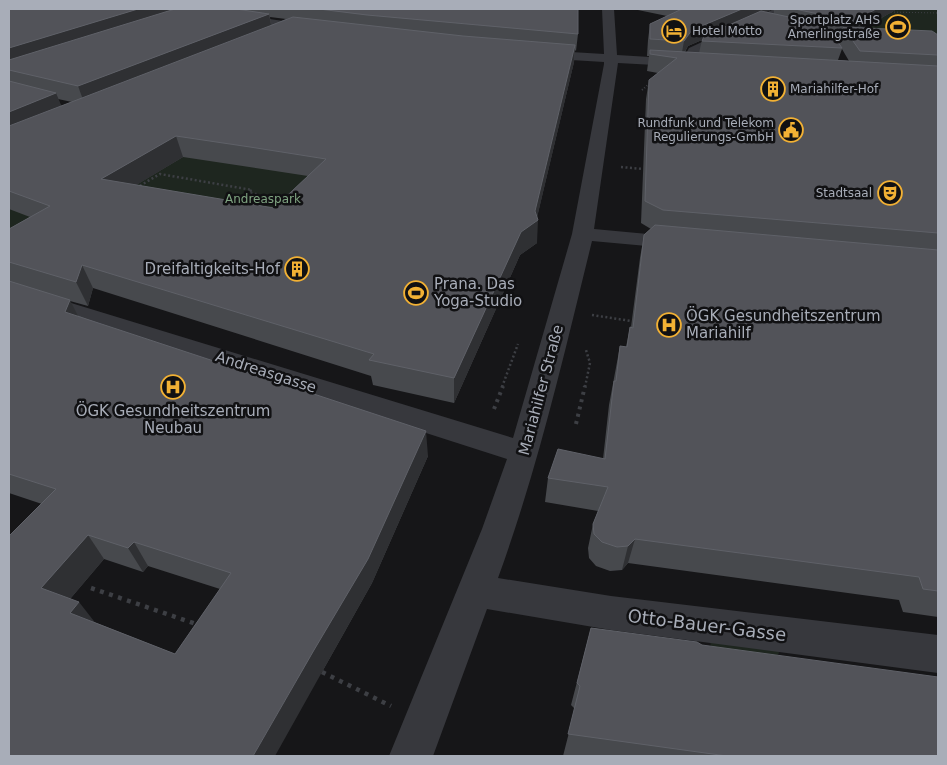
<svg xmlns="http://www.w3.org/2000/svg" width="947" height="765" font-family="'DejaVu Sans',sans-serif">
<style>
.green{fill:#1e261f}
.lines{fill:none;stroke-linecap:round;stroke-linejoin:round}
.path-far4{stroke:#3d3f44;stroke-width:1;stroke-dasharray:1 2;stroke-linecap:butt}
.path-far3{stroke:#3d3f44;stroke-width:2;stroke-dasharray:1 2;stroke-linecap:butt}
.path-far2{stroke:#3d3f44;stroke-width:2.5;stroke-dasharray:2 2.5;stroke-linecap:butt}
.path-far1{stroke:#3d3f44;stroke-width:4;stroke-dasharray:3 4.5;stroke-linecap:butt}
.path{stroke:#3d3f44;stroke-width:4.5;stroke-dasharray:4 5.5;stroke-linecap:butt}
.minor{fill:#37383d;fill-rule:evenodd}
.wall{fill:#47494d;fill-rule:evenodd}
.shaded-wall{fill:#2f3033}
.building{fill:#525359;stroke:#5f6168;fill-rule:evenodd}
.labels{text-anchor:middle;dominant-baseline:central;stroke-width:5;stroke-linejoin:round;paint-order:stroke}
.far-poi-label{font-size:12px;fill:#a8adb8;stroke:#111113;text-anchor:end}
.far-park-label{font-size:12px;fill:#7fa381;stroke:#111113}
.poi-label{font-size:15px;fill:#a8adb8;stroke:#111113;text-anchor:start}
.street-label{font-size:15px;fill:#a8adb8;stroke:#111113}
.near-street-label{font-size:18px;fill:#a8adb8;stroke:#111113}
</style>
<rect width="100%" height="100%" fill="#161618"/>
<g class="green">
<path d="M804,9H938V45L854,36L872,24L801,10Z"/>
<path d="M194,117L334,180L297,213L9,259V209Z"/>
<path d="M710,640L777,644L779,653L775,659L712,656Z"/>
</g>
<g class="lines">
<path class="path-far4" d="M888,12L938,13"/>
<path class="path-far3" d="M642,90L649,84"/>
<g class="path-far2">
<path d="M621,167L643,169"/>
<path d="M136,188L160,174L252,190L247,193L256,194L242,206"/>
<path d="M592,315L631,321"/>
<path d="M502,387L518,344"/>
<path d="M585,387L590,363L586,350"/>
</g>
<g class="path-far1">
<path d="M494,409L503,386"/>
<path d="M576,424L585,386"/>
</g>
<g class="path">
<path d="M91,588L199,625"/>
<path d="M322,672L391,706"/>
</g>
<g class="minor">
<path d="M175,9H201L311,25L317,29L311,33L180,12Z"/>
<path d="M602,9H614L617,55L683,59L689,48L774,9H789L699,53L692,67L618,63L594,229L680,237L688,238L691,243L688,248L680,249L592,241C564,355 538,468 498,578L611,596L938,635V673L611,630L487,609L433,756H389L482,529L507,459L9,299V284L513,438L572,234L604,64V62L538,58L531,54L538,50L604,54Z"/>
</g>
</g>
<g class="wall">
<path d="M9,9H578V34L576,51L575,50L574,62L537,217V243L520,255L454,403L373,385L371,376L93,288L88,306L70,301L77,315L428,456L372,583L322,672L9,756L42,504L9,493V229L30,217L9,209ZM270,17L286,19L271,25ZM58,99L72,102L61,106ZM183,157L308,176L274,208L136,185ZM104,559L143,572L148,566L220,589L175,654L94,622L70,599Z"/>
<path d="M633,9H897L864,28L938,55V617L903,612L899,600L628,563L622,570L610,571L596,566L589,558L588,548L593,524L598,511L545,502L548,478L603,459L609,405L620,346L626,347L630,327H631L640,258L644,235L651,229L641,223L646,99L649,80L658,73L647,71L649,56H647L648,40L650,24L667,16ZM773,9L774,11V14L766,12ZM702,40L699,53L685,52L688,46ZM842,49L849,61L838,60Z"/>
<path d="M591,628L702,645L938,756H563L575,709L571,705Z"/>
</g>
<g class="shaded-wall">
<path d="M138,9H176L9,67V48Z"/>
<path d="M742,9H773L688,46L681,58L684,41L692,30Z"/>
<path d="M876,9H897L850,36L844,27Z"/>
<path d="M269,14L272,30L85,105L78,86Z"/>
<path d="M575,45L574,62L536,222L538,220L537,243L520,255L454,403V378L521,232Z"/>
<path d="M56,93L64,112L9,135V112Z"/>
<path d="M176,136L183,157L110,201L101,179Z"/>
<path d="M82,265L93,288L88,306L76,282Z"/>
<path d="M70,300L82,324L65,312Z"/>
<path d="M426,431L428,456L372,583L322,672L275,756H253L314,650Z"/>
<path d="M88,535L104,559L60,611L41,588Z"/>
<path d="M635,539L628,563L622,570L628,546Z"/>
<path d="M134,542L148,566L143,572L128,548Z"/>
<path d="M79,602L97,625L70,613Z"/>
</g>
<g class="building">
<path d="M9,9H138L9,48Z"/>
<path d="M175,9H236L269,14L78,86L9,70V60Z"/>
<path d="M319,9H578V34L367,15Z"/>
<path d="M682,9H742L692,30L684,41L650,39V24Z"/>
<path d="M795,9H876L844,27L932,31L938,35V55L860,51L837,18Z"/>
<path d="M761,11L826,25L842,48L702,41L704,36Z"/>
<path d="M293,17L463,36L575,45L535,211L538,220L521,232L454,378L369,360L374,354L82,265L76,282L9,262V229L50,206L9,191V126ZM176,136L250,147L326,159L274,208L101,179Z"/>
<path d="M650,50L938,66V233L663,210L645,201L649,80L677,58L650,54Z"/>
<path d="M9,81L56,93L9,112Z"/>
<path d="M655,225L938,250V591L923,589L919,577L635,539L628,546L617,547L602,542L594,534L593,524L608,487L548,478L558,449L605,459L614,381H616L620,346L627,347L630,327L633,328L644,235Z"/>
<path d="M9,281L70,300L65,312L426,431L368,559L314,650L253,756H9V536L56,489L9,474ZM88,535L128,548L134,542L231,573L175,654L70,613L79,602L41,588Z"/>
<path d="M591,628L697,642L702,645L938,677V756H727L568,734L580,686L577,683Z"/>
</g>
<defs>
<g id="stadium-ring" transform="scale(1.25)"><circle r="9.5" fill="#111113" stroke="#f2b134" stroke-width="1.5"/><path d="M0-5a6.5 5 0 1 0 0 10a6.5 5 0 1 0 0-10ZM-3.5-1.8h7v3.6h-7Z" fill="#f2b134"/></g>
<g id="hotel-ring" transform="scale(1.25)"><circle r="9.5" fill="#111113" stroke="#f2b134" stroke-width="1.5"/><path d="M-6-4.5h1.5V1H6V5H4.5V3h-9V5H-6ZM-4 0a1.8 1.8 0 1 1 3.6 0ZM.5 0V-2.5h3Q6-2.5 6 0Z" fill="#f2b134"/></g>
<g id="building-ring" transform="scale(1.25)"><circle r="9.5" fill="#111113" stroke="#f2b134" stroke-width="1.5"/><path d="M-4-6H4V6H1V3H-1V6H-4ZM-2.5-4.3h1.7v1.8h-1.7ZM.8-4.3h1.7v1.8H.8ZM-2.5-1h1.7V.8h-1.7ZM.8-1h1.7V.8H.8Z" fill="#f2b134"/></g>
<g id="civic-ring" transform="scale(1.25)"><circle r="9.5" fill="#111113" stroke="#f2b134" stroke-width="1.5"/><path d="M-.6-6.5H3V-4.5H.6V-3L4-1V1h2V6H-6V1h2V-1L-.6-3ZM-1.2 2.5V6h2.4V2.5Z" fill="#f2b134"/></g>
<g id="theatre-ring" transform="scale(1.25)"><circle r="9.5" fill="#111113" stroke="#f2b134" stroke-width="1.5"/><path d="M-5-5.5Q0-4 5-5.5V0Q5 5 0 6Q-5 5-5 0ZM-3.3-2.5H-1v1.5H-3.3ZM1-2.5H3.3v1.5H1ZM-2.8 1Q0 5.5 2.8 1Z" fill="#f2b134"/></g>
<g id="hospital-ring" transform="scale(1.25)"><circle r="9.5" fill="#111113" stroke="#f2b134" stroke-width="1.5"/><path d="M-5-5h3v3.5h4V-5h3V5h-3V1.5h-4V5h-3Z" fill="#f2b134"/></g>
</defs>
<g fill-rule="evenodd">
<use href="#stadium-ring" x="898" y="27"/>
<use href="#hotel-ring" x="674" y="31"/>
<use href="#building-ring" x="773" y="89"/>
<use href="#civic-ring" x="791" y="130"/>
<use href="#theatre-ring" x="890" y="193"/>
<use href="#building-ring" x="297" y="269"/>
<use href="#stadium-ring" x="416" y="293"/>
<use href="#hospital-ring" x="669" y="325"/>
<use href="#hospital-ring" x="173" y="387"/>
</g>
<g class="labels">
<g class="far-poi-label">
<text x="880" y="20">Sportplatz AHS<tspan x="880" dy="14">Amerlingstraße</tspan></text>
<text x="692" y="31" text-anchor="start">Hotel Motto</text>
<text x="790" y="89" text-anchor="start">Mariahilfer-Hof</text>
<text x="774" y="123">Rundfunk und Telekom<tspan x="774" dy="14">Regulierungs-GmbH</tspan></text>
<text x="872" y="193">Stadtsaal</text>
</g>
<g class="far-park-label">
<text x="263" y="199">Andreaspark</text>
</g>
<g class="poi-label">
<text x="280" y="269" text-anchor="end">Dreifaltigkeits-Hof</text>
<text x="434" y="284">Prana. Das<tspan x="434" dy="17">Yoga-Studio</tspan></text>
<text x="686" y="316">ÖGK Gesundheitszentrum<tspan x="686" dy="17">Mariahilf</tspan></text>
<text x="173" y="411" text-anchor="middle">ÖGK Gesundheitszentrum<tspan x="173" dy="17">Neubau</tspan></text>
</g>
<g class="street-label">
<text transform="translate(266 372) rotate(18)">Andreasgasse</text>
<text transform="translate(541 390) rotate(-75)">Mariahilfer Straße</text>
</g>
<g class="near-street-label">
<text transform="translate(707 625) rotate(7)">Otto-Bauer-Gasse</text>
</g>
</g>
<rect width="947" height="765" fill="none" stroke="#a8adb8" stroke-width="20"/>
</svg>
